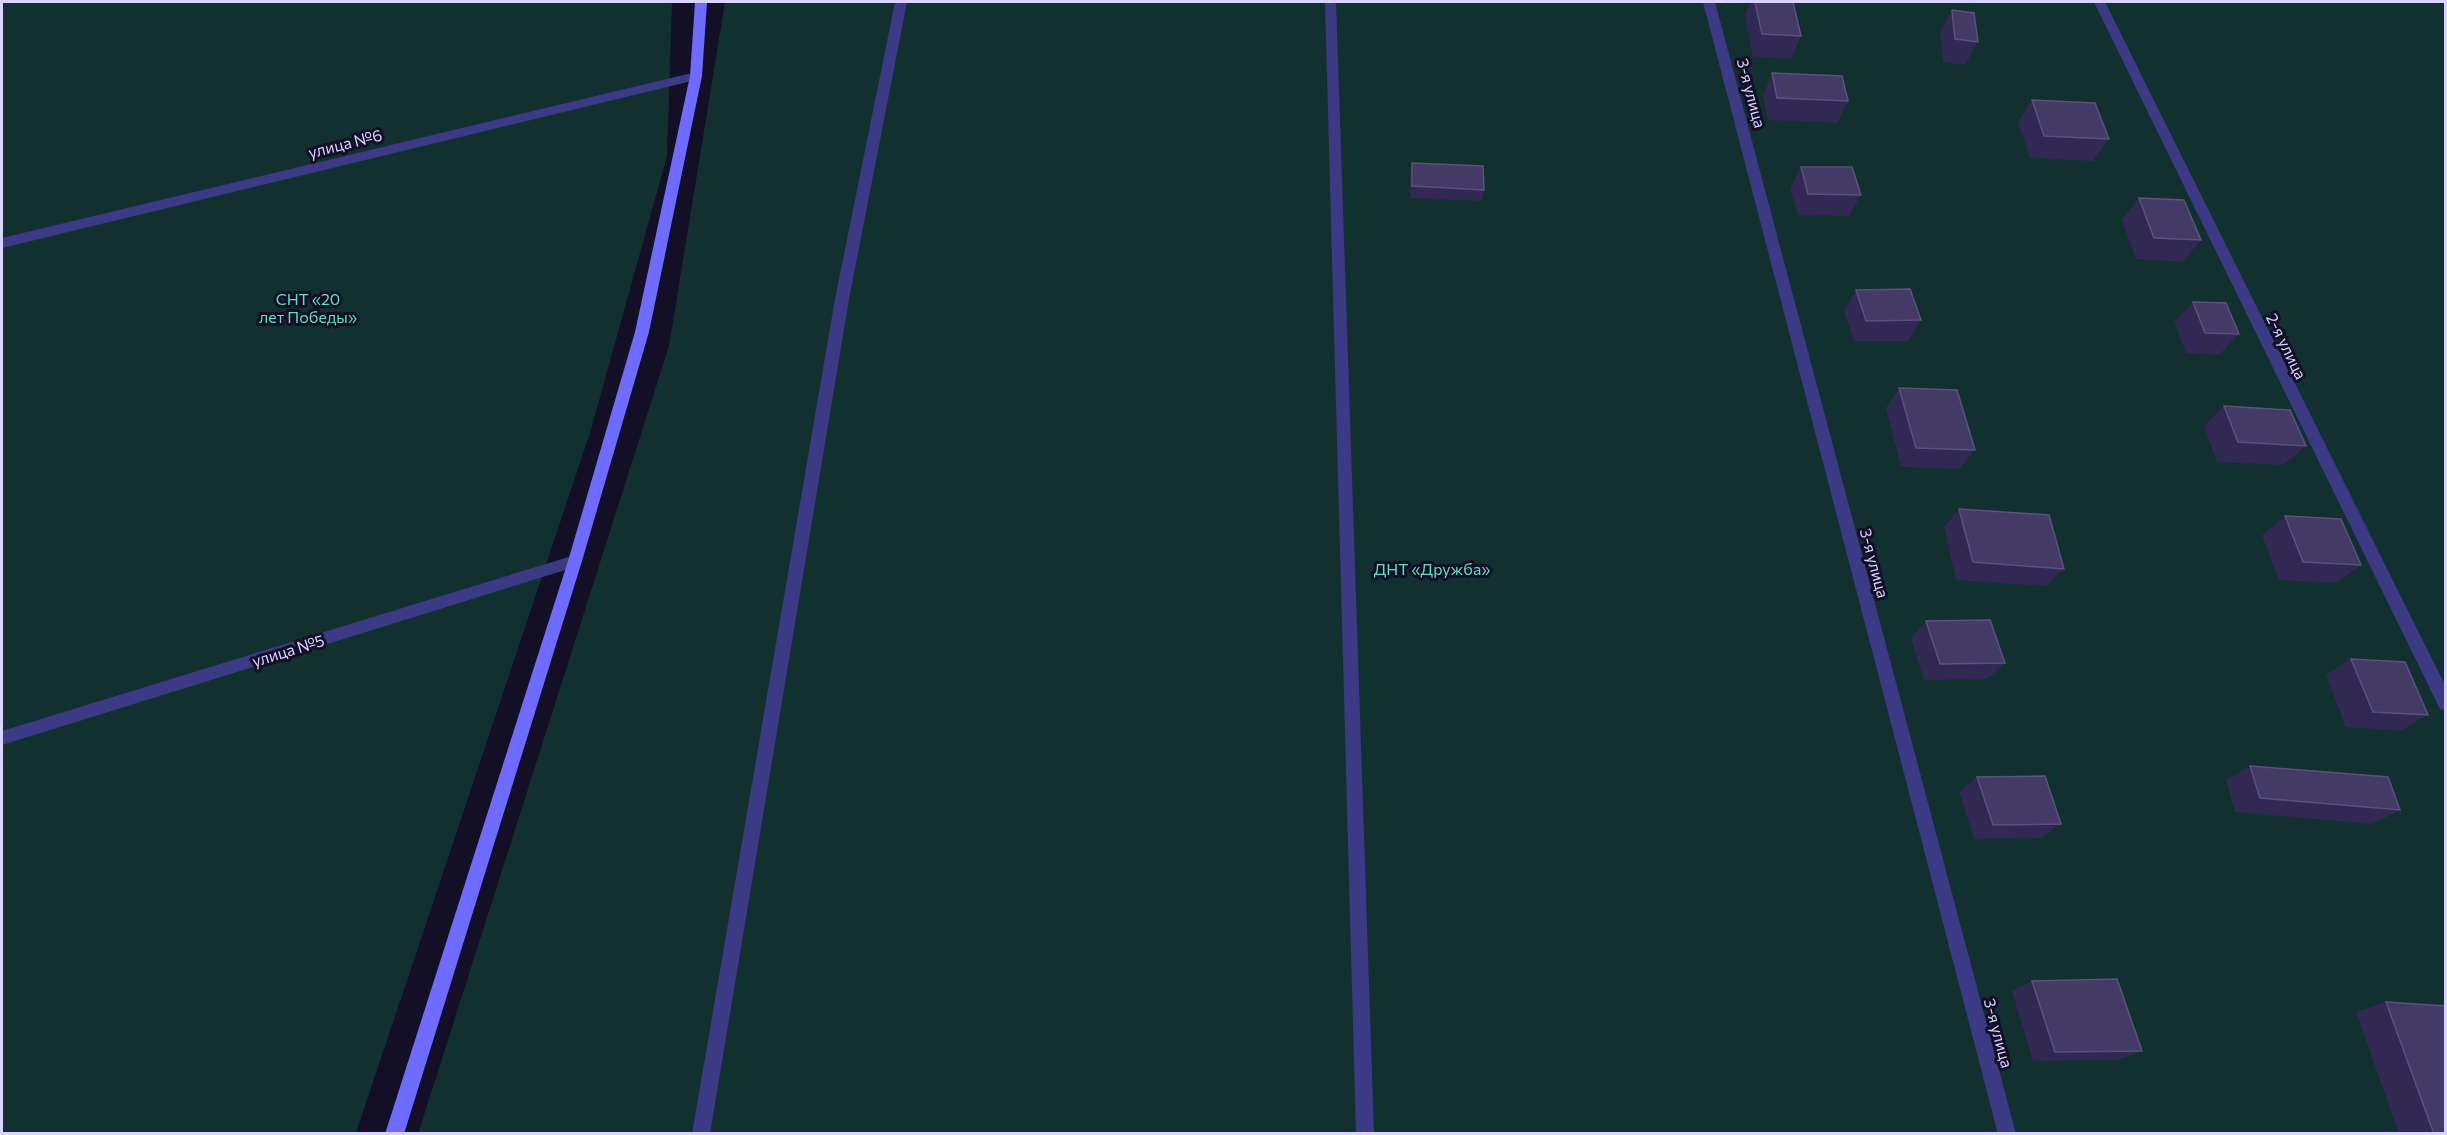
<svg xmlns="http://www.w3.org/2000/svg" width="2447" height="1135" font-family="Commissioner,sans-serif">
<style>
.green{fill:#12302f}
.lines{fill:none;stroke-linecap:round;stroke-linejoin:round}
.street{fill:#3d3a85;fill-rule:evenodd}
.secondary{fill:#6f6bff;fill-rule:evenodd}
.wall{fill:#312854}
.building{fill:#433a66;stroke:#5a527e;stroke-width:1.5}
.labels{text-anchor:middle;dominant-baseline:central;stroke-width:6;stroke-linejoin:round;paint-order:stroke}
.street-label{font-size:16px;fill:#d9d4ff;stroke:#130f26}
.park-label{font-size:16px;fill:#5fe0c0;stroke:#130f26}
</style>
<rect width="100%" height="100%" fill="#130f26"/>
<g class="green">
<path d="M2,2H672L667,156L590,433L356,1133L2,1134Z"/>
<path d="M725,2H2445V1133L418,1134L669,346Z"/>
</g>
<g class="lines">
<g class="street">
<path d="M895,2H907L849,299L710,1134H692L835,299Z"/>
<path d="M1325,2H1336L1374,1134H1356Z"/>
<path d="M1703,2H1715L2016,1134H1998Z"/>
<path d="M2094,2H2105L2446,687V711L2440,709Z"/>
<path d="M696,72L700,73V79L2,248V238Z"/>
<path d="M575,555L580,556L582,561L580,566L575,567L2,745V731Z"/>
</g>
<path class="secondary" d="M695,2H707L702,76L649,332L582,561L404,1134H385L568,561L635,332L690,76Z"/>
</g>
<g class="wall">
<path d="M1750,2H1793L1801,36L1791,59L1753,57L1745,15Z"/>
<path d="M1952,10L1978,42L1965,65L1943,62L1940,33Z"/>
<path d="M1772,73L1848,101L1837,123L1768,120L1763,96Z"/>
<path d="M2032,100L2109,139L2093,161L2030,158L2018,122Z"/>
<path d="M1412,163L1484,190L1481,201L1410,198V174Z"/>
<path d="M1801,167L1861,195L1849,216L1798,215L1790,189Z"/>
<path d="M2139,198L2201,240L2183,262L2136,259L2122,220Z"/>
<path d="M1856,290L1921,320L1908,341H1854L1844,311Z"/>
<path d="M2193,302L2239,334L2219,355L2186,353L2174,322Z"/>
<path d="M1899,388L1975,450L1959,469L1901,467L1886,408Z"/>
<path d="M2224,406L2306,446L2283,465L2217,462L2204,426Z"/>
<path d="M1959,509L2064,569L2046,586L1956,580L1944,527Z"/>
<path d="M2285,516L2361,565L2336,583L2279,580L2262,535Z"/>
<path d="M1926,621L2005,663L1987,679L1924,680L1911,638Z"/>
<path d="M2351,659L2428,715L2400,731L2346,727L2326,675Z"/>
<path d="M2250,766L2400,810L2372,824L2235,812L2226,780Z"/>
<path d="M1977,777L2061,824L2041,838L1974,839L1959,792Z"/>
<path d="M2032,981L2142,1051L2118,1060L2033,1061L2012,991Z"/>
<path d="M2386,1002L2445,1134H2399L2356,1012Z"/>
</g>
<g class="building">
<path d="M1755,2H1793L1801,36L1762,34Z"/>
<path d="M1952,10L1974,13L1978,42L1955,39Z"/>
<path d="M1772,73L1842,76L1848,101L1777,98Z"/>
<path d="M2032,100L2095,103L2109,139L2044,136Z"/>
<path d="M1412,163L1483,166L1484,190L1412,186Z"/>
<path d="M1801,167H1852L1861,195L1808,194Z"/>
<path d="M2139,198L2184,200L2201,240L2154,238Z"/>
<path d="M1910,289L1921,320L1866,321L1856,290Z"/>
<path d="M2193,302L2226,303L2239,334L2205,333Z"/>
<path d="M1899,388L1957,390L1975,450L1916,448Z"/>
<path d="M2224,406L2290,410L2306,446L2238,442Z"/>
<path d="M1959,509L2049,515L2064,569L1973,562Z"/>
<path d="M2285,516L2341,519L2361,565L2303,562Z"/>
<path d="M1990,620L2005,663L1940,664L1926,621Z"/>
<path d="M2351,659L2405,662L2428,715L2373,712Z"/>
<path d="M2250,766L2388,777L2400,810L2260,798Z"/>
<path d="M2045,776L2061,824L1993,825L1977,777Z"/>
<path d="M2117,979L2142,1051L2055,1052L2032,981Z"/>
<path d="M2386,1002L2445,1006V1134H2434Z"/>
</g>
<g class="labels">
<g class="street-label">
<text transform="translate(1752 93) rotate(75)">3-я улица</text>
<text transform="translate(345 143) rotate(-14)">улица №6</text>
<text transform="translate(2287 346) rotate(64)">2-я улица</text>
<text transform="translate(1875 563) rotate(75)">3-я улица</text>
<text transform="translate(288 650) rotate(-17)">улица №5</text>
<text transform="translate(1999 1033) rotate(75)">3-я улица</text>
</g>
<g class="park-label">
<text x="308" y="298">СНТ «20<tspan x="308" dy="18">лет Победы»</tspan></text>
<text x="1432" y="568">ДНТ «Дружба»</text>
</g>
</g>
<rect width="2447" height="1135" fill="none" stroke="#d9d4ff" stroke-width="6"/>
</svg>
